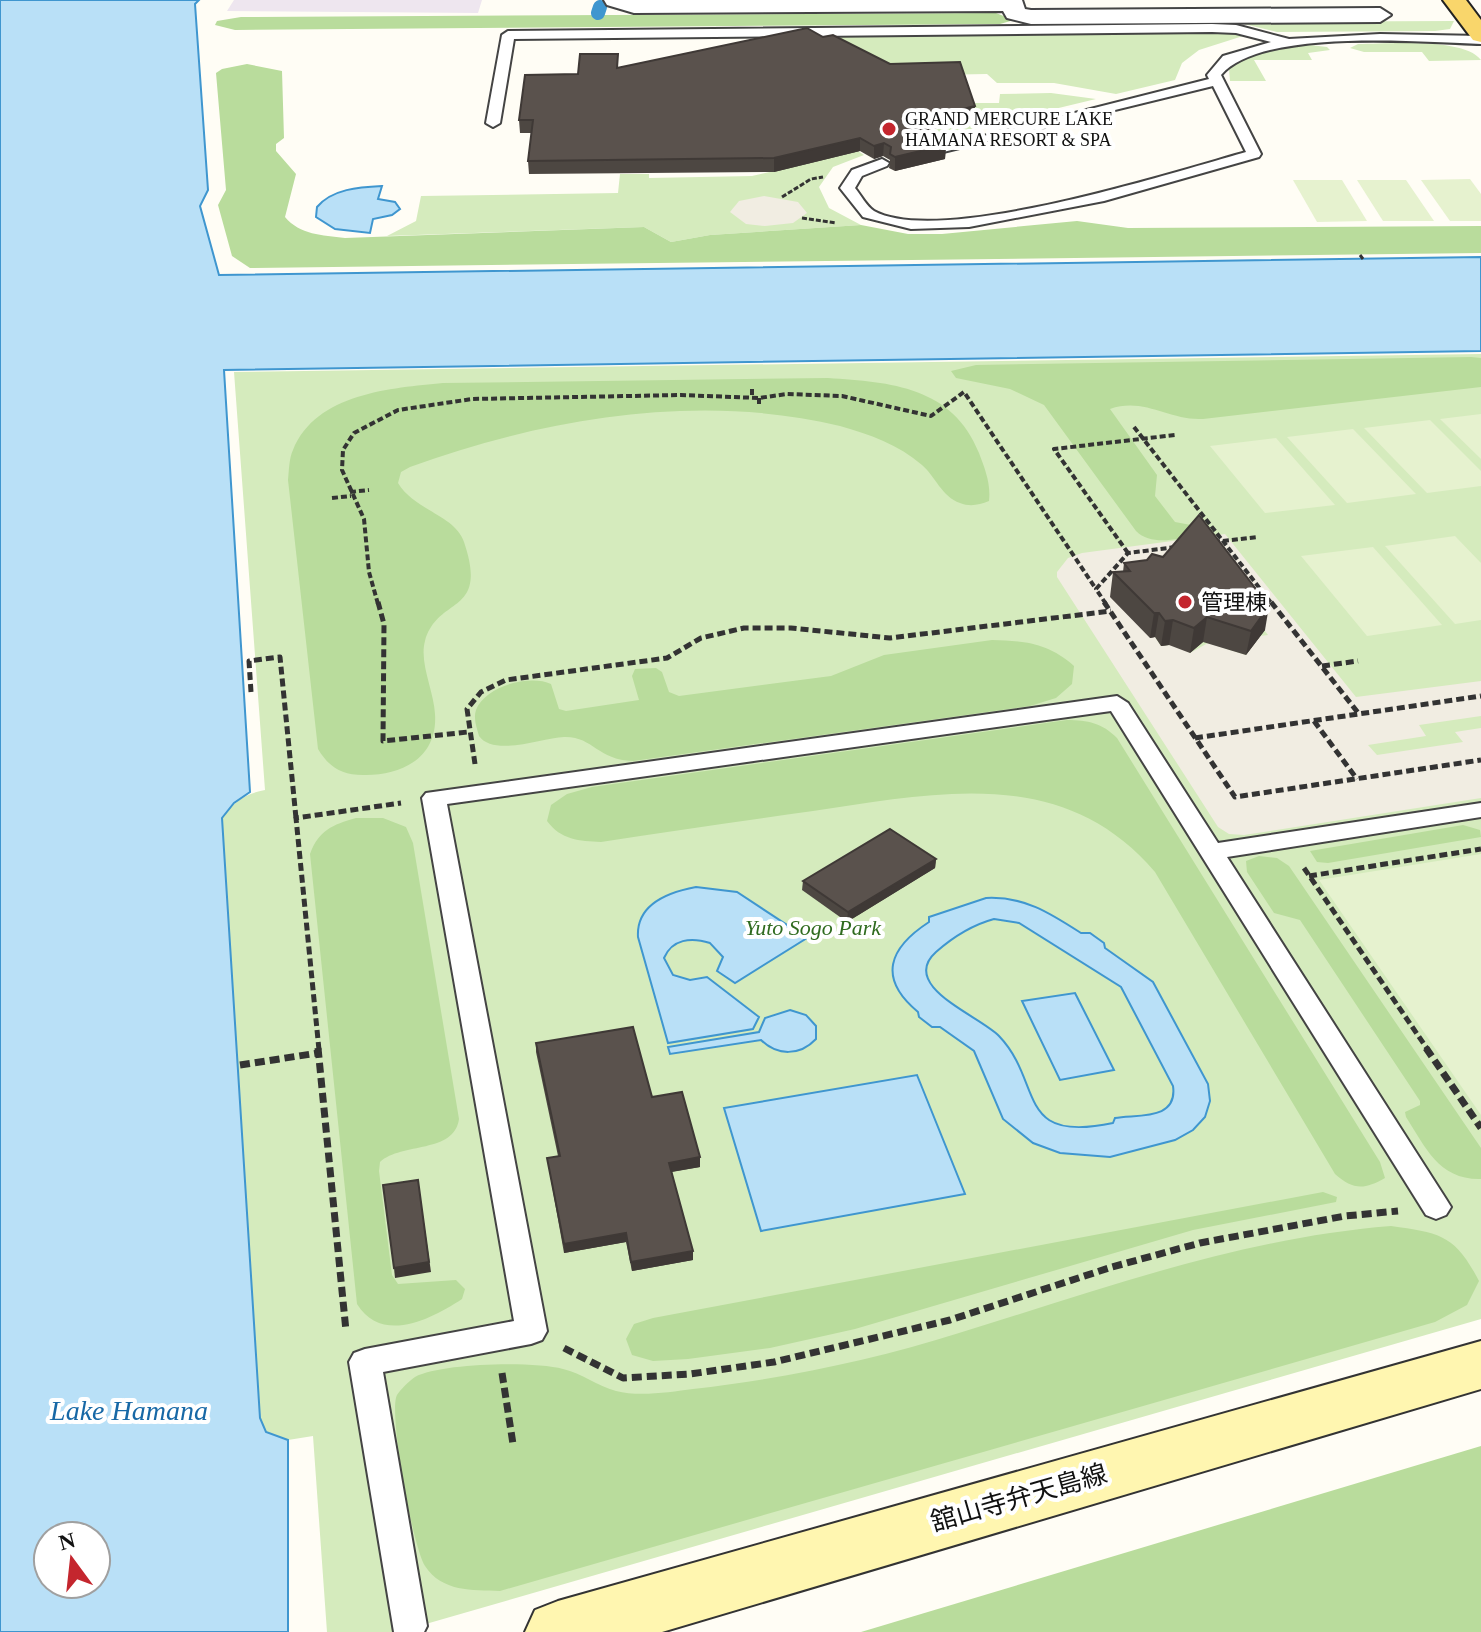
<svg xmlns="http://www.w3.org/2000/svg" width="1481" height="1632" font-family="'Times New Roman','Noto Sans JP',serif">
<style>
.industrial{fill:#eee6ef}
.green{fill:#d5ebbd}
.forest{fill:#b9dc9c}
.pitch{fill:#e6f2cf}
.plaza{fill:#f1ede2;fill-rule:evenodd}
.water{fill:#b9e0f7;stroke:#3f96cf;stroke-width:2;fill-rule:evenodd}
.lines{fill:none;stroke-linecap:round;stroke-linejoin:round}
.stream{stroke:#3f96cf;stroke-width:14}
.lane-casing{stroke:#444;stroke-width:4}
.street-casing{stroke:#444;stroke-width:4}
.secondary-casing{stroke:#333;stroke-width:4}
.primary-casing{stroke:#222;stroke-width:4}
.path-far3{stroke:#333;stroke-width:3;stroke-dasharray:5 2;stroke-linecap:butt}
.path-far2{stroke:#333;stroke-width:4;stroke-dasharray:6 3;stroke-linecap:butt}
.path-far1{stroke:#333;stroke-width:5;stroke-dasharray:8 4;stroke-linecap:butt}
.path{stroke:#333;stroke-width:7;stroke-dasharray:10 5;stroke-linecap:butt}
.lane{fill:#fff;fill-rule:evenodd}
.street{fill:#fff;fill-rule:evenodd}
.secondary{fill:#fff6b0;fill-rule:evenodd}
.primary{fill:#f9d66b;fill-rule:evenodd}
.wall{fill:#4d4742}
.shaded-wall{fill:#3f3936}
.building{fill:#5a524d;stroke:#3f3936;stroke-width:2}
.poi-dot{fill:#c4262e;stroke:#fff;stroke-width:3}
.labels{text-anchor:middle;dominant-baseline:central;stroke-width:8;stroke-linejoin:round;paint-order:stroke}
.far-poi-label{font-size:18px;fill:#111;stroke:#fff;text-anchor:start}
.poi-label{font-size:22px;fill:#111;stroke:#fff;text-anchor:start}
.park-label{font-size:22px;font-style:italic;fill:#2f6b1f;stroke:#fff}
.near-street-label{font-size:26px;fill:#111;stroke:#fff}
.near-water-label{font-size:28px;font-style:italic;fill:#1768a6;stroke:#fff}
</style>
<rect width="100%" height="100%" fill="#fffdf5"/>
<path class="industrial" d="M234,0H482L478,13L227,11Z"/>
<g class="green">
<path d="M1454,21L1450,29L1435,31L1277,32L1236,22Z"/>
<path d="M1214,31L1243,36L1199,50L1182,63L1175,80L1116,94L1054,83H997L987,74L878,76L799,35Z"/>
<path d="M1358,44C1386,44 1464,37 1481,60L1429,61L1422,52H1364L1350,48Z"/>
<path d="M1310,45L1327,47L1330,50L1308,53L1312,60H1254L1266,81H1230L1229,69C1247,48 1283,46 1310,45Z"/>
<path d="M1051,93L1096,99L918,142L893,140L976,120L971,103H999L1000,94Z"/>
<path d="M858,151L864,155L833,167L819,187L829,208L861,225L710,235L671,242L644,227L387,236L416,221L421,196L618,193L620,174H649V178L752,176Z"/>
<path d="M1481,354V1319L398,1632H327L313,1436L288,1440L266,1432L260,1419L222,817C235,801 245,794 265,790L234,372Z"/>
</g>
<g class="forest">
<path d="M996,13L1014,20L1000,24L235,30L215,25L217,21L241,17Z"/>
<path d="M247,64L282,71L284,138L276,144V151L296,174L285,217C300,235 322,235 345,238L644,227L671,242L710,235L861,225L908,234H942L1077,221L1128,228L1481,226V253L250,268L232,256L218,205L226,190L216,73L222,69Z"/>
<path d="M1471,357L1481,358V387L1203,419C1169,421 1145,397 1110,409L1157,475L1155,496L1175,522L1191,525L1195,536C1176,539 1151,546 1136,531L1044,405L1010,389L956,378L951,371L976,365Z"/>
<path d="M828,378C891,382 953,387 979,453C985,469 991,484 989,501C979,505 970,507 960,503C942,497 935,476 922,465C899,445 869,434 840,426C700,392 544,418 410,467L401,472L398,483C415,511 455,515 464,542C489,616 438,595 425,641C419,663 434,691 435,714C438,758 401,776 363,775C341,775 329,767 318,749L288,480C289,471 289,458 293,450C316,393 392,388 443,383Z"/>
<path d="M992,640C1025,641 1048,643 1074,666L1072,684L1056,698L1030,706L633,761C597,760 593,736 564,737C542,738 494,757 479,736C477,728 473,719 476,710C485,686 530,674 551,684L559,709L566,711L639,700L632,676L635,669L656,668L662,672L669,692L679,696L831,676L884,655Z"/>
<path d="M1067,720C1088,720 1102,723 1117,738L1380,1162L1385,1178C1364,1190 1353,1190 1335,1174L1155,872C1063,764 936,793 813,811C742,821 672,831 601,842C579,841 561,840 547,821L551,805L567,794L592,787Z"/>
<path d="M356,818H383L406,827L413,843L459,1119C454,1154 402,1142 380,1162L379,1171L392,1275L398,1284L456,1280L465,1289L462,1299C430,1320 382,1344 357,1304L310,854C319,830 332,825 356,818Z"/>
<path d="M1463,825L1480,830L1481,837L1328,863L1317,862L1310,851Z"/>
<path d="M1259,856L1277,858L1289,866L1481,1148V1179C1439,1180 1426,1148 1406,1117L1405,1112L1420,1105V1101L1300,920L1274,913L1247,872L1246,861Z"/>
<path d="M1323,1192L1337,1197L1336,1202L1193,1230L855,1329L770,1348L688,1359L653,1361L632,1355L626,1339L634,1324L653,1318Z"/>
<path d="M1391,1226C1441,1233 1455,1235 1479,1281L1467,1305L1435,1322L500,1591C472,1590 442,1592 425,1566C413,1548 388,1412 397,1395C400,1390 410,1380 415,1377C441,1363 533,1361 563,1369C582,1373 597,1386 616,1391C639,1397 670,1392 693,1389C782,1379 874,1360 959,1333C1102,1289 1241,1238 1391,1226Z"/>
<path d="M1481,1446V1632H861Z"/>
</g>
<g class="pitch">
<path d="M1470,179L1481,194V221H1450L1421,180Z"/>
<path d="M1293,180H1342L1367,221L1317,222Z"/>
<path d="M1357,180H1406L1434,221H1383Z"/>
<path d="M1481,414V459L1440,419Z"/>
<path d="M1430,420L1481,471V486L1427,493L1364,428Z"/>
<path d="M1353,429L1416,494L1347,503L1287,437Z"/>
<path d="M1276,438L1335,505L1265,513L1210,446Z"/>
<path d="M1455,536L1481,563V620L1455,624L1385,546Z"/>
<path d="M1373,547L1442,625L1367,636L1301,556Z"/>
<path d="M1481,854V1115L1319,880Z"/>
</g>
<g class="plaza">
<path d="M764,196L798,202L807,213L793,223L765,226L746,224L730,212L739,201Z"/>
<path d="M1225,534L1356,697L1481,681V716L1419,725L1426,736L1368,745L1377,755L1463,742L1455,732L1481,728V798L1244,835L1229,834L1218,827L1057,577V572L1068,558L1082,553ZM1219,571L1268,635L1260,636L1246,655L1208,643L1190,653L1178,644L1161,646L1155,637Z"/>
</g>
<g class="water">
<path d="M0,0H199L195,4L208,190L200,206L219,275L1481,257V351L224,370L250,792L234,803L222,818L260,1418L266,1432L288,1440V1632H0ZM48,1536H96V1584H48Z"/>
<path d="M382,186L378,199L395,202L400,209L392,215L373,219L370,233L335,229L316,217L317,207C332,189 359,187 382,186Z"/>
<path d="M696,887L737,892L807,938L735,983L717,971L723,957L710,943C691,937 672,939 664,958L673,975L690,980L707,977L759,1017L753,1029L668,1043L638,937C636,904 669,892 696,887Z"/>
<path d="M986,898C1024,896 1050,913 1081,933H1090L1104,943L1105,948L1153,982L1208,1084L1210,1101L1205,1117L1193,1130L1175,1140L1110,1157L1060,1153L1033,1143L1003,1119L974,1051L940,1027H932L919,1017L918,1012C877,978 889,948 929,922V917ZM994,919L1019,923L1121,987L1173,1086C1178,1121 1137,1114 1115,1118L1113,1123C1014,1144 1044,1083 999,1036C980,1016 898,986 936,952C953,937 972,925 994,919Z"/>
<path d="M1075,993L1114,1070L1060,1080L1022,1001Z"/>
<path d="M790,1010L806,1015L816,1026V1039C800,1056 777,1056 761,1040L670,1054L668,1047L759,1032L765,1018Z"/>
<path d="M917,1075L965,1194L761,1231L724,1108Z"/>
</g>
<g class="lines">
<path class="stream" d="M598,13L600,7"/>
<g class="lane-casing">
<g id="lane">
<path d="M1212,24L1236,25L1289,39L1380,34L1481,36V44C1420,42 1261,28 1221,75L1261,154L1259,157L1104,201L969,227L911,229L863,217L840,188L852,170L882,159L889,163L887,166L862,176L855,188C860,194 867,207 874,211C940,247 1171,173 1246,152L1213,86L931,155L924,151L1209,79L1207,75L1223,56L1271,42L1236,33L1212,32L514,39L500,123L493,127L486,123L502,35L508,31Z"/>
<path d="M1117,696L1128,703L1218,843L1481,803V817L1227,857L1446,1199L1451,1207L1446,1215L1436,1219L1426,1215L1111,711L447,804L547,1331L542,1340L531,1344L383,1372L427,1626L424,1632H394L349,1362L354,1353L365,1349L514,1321L422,798L426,793Z"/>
</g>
</g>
<g class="street-casing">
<path id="street" d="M604,0H1022L1025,9L1031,10L1380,8L1391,15L1380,22L1031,24L1007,18L1003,11L634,13L607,5Z"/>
</g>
<g class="secondary-casing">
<path id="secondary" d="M1481,1341V1389L662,1632H525L535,1610L558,1601Z"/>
</g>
<g class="primary-casing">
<path id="primary" d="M1443,0H1466L1481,20V42L1473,40Z"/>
</g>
<g class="path-far3">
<path d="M782,197L811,179L823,177"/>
<path d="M802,218L836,223"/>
<path d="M1360,255L1363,259"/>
</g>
<g class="path-far2">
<path d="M752,389V398"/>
<path d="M759,398V406"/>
<path d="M1134,427L1272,604"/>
<path d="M350,492L369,490"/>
<path d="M332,498L351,496"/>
<path d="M1214,542L1258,537"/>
<path d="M1128,553L1054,449L1175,435"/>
<path d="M378,604L369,572L364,519L342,470L343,450L354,433L398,410L472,399L681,395L759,398L787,394L842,396L931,416L964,392L1096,589"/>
<path d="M1106,604L1096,589L1128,553L1176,547"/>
</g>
<g class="path-far1">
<path d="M378,602L384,624L383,741L468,732"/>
<path d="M1104,602L1235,797L1481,760"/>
<path d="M1271,602L1359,714"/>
<path d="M1322,666L1358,661"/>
<path d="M251,692L249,661L280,657L296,818"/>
<path d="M1314,721L1357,779"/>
<path d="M1195,738L1481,696"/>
<path d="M475,764L467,709L481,692L506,680L667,658L701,638L744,628H791L890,638L1111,611"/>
<path d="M1304,868L1428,1050"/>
<path d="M1309,876L1481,849"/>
<path d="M319,1050L296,818L401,803"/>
</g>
<g class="path">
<path d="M318,1048L346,1331"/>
<path d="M1426,1048L1481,1128"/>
<path d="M240,1065L318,1053"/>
<path d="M564,1348L623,1378L690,1374L774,1362L950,1320L1112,1267L1200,1243L1345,1216L1398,1211"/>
<path d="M502,1373L513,1444"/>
</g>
<use href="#lane" class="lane"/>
<use href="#street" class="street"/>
<use href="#secondary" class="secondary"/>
<use href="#primary" class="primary"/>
</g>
<g class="wall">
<path d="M618,68L974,119L921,132L925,141L930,144L946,145L945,159L895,171L889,168L890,160L883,156L874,159L860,151L774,172L529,174L528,161L532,133H520L519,120L578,74Z"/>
<path d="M1147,560L1265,630L1246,655L1203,642L1190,653L1169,645L1161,646L1155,637L1150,638L1110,597L1113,572H1123L1124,563Z"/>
<path d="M936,859L935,868L847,922L802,890L803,881Z"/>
<path d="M536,1043L652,1097L700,1157V1167L672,1172L693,1260L632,1271L626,1242L564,1253L547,1158L558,1156L536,1052Z"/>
</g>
<g class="shaded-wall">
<path d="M975,106L974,119L904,136L905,123Z"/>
<path d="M926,134L925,148L946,145L945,159L895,171V157Z"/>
<path d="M860,138V151L774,172V158Z"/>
<path d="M884,143L883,156L874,159V146Z"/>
<path d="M1269,606L1265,630L1246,655L1251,631Z"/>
<path d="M1154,613H1159L1155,637L1150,638Z"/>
<path d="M1207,617L1203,642L1190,653L1194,628Z"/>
<path d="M1173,620L1169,645L1161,646L1165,621Z"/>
<path d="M936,859L935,868L847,922L848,912Z"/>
<path d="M700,1157V1167L670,1172L669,1163Z"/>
<path d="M418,1180L431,1272L395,1278L394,1268Z"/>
<path d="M626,1233V1242L564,1253V1244Z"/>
<path d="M693,1251V1260L632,1271L631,1262Z"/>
</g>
<g class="building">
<path d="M807,28L823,37L833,35L890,64L960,62L975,106L905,123L926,134L922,139L930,144L946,145L895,157L890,154L891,147L884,143L874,146L860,138L774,158L528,161L533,120H519L525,75L578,74L580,54H618L617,68Z"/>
<path d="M1199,515L1269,606L1251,631L1207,617L1194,628L1173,620L1165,621L1159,613H1154L1113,572L1130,571L1124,563L1147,560L1152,554L1163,557Z"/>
<path d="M890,829L936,859L848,912L803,881Z"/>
<path d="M633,1027L652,1097L682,1092L700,1157L669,1163L693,1251L631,1262L626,1233L564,1244L547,1158L560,1156L536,1043Z"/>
<path d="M418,1180L429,1262L394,1268L383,1185Z"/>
</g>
<g class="poi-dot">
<circle cx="889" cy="129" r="8"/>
<circle cx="1185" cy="602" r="8"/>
</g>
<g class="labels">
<g class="far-poi-label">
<text x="905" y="119">GRAND MERCURE LAKE<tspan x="905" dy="21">HAMANA RESORT &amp; SPA</tspan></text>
</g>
<g class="poi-label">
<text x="1201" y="602">管理棟</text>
</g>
<g class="park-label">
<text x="813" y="927">Yuto Sogo Park</text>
</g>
<g class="near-street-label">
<text transform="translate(1019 1498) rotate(-16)">舘山寺弁天島線</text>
</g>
<g class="near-water-label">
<text x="129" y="1410">Lake Hamana</text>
</g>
</g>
<g transform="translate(72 1560) rotate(345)"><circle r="38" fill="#ffffff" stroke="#a0a0a0" stroke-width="2"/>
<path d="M0-6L14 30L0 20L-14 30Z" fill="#c4262e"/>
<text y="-12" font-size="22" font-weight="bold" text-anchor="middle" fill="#111111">N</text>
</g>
</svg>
